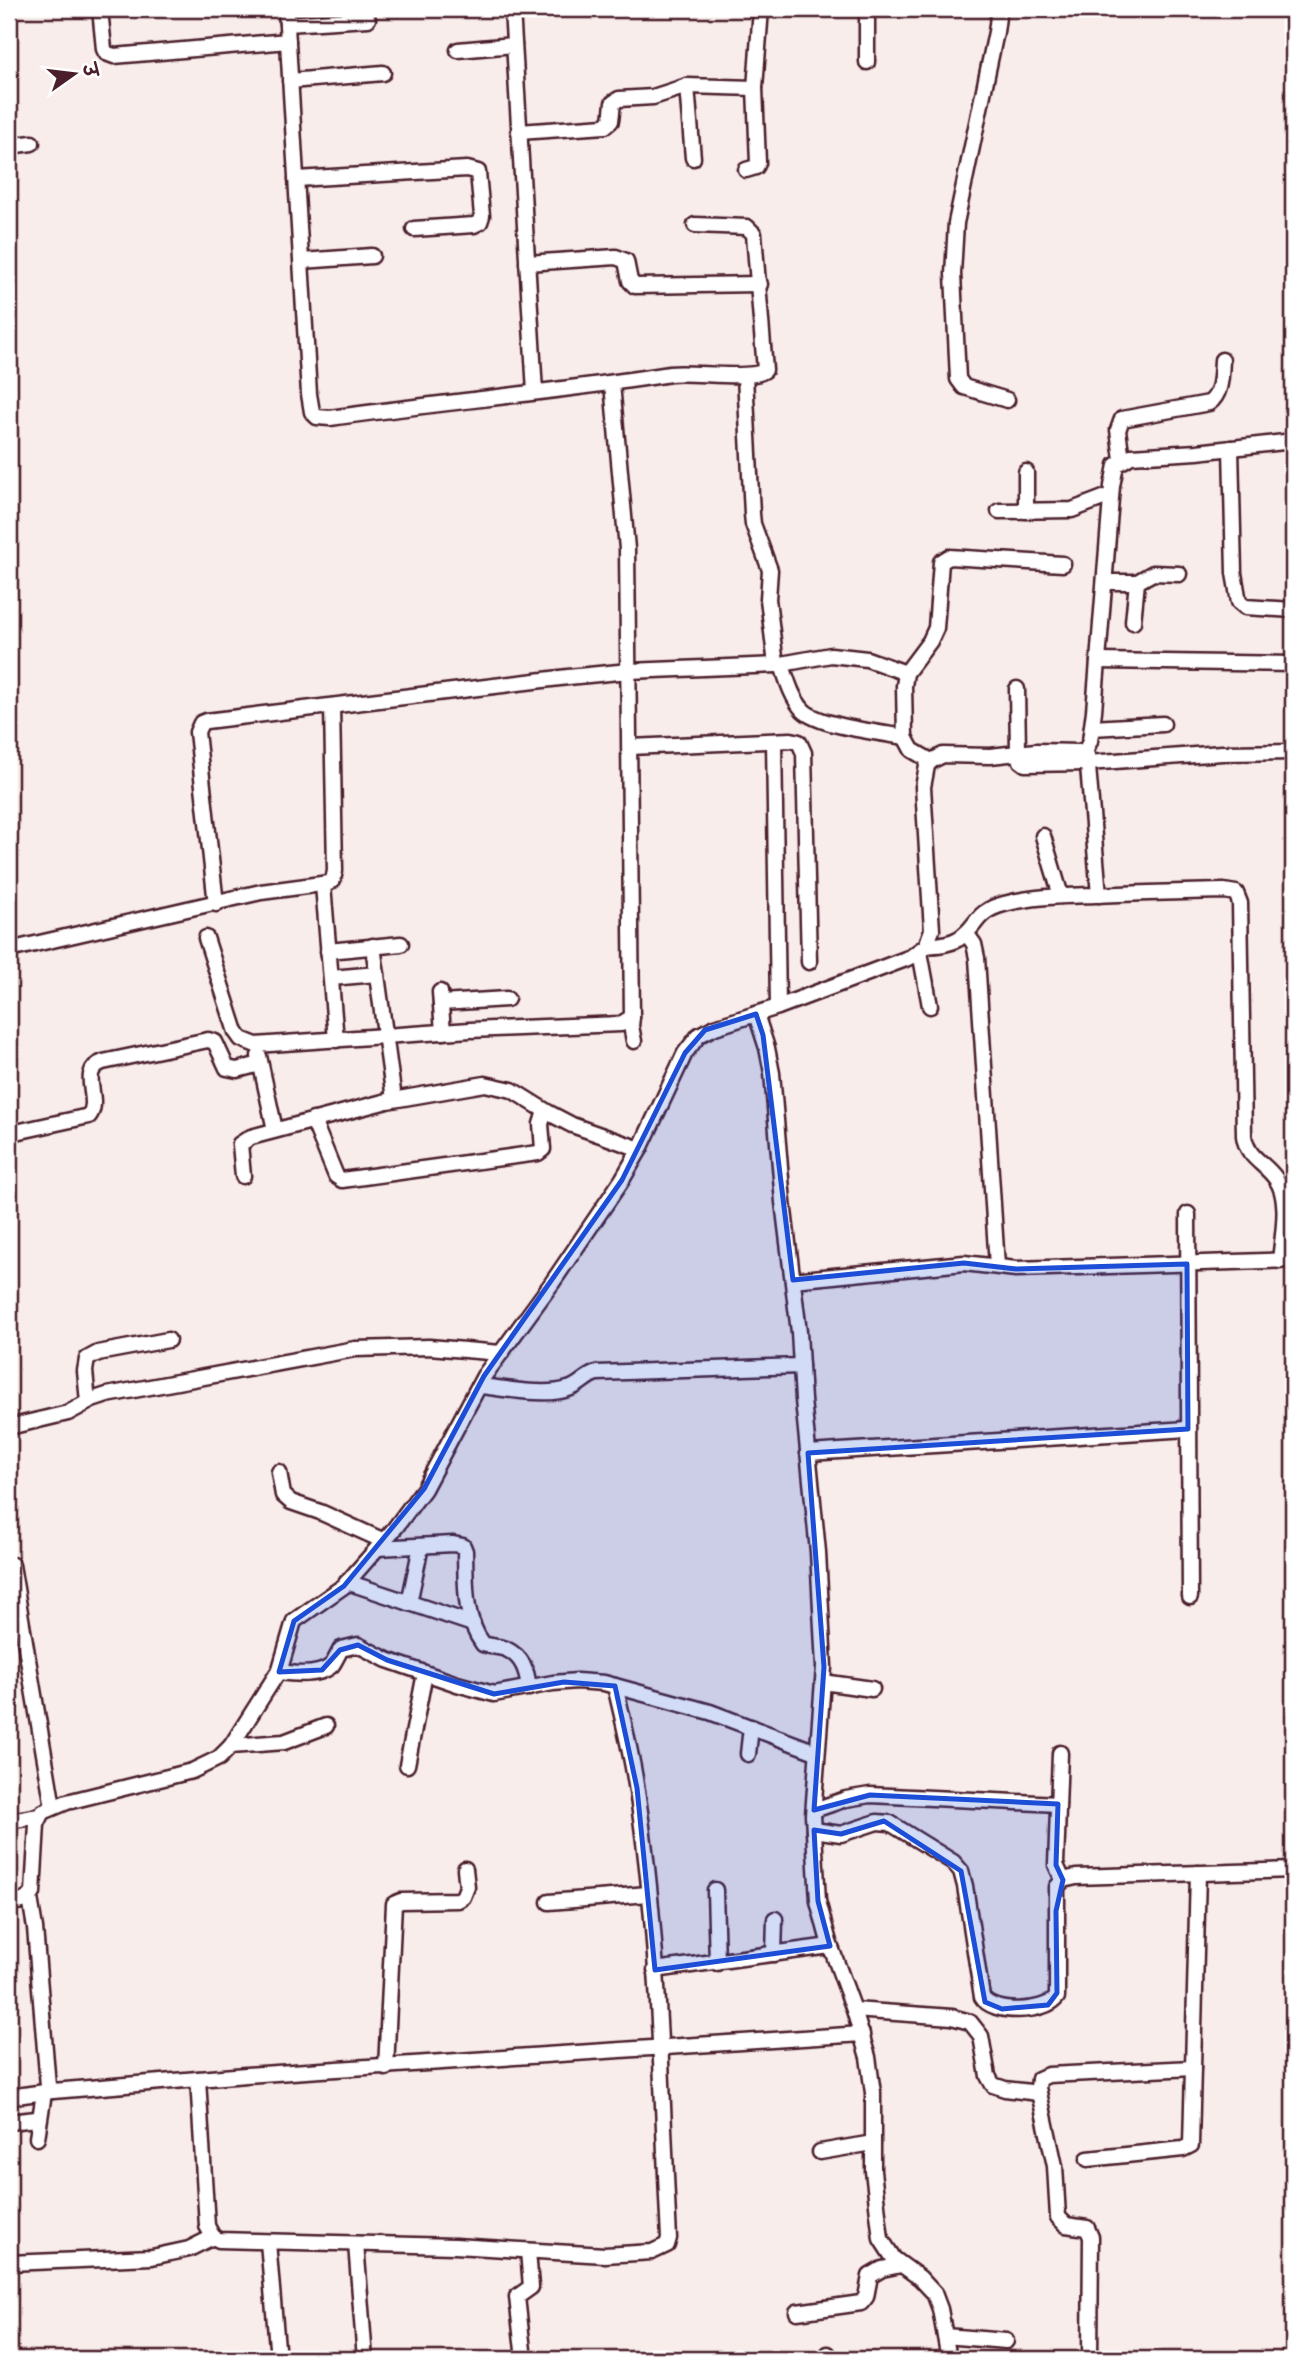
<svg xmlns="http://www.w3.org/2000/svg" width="1302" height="2368" font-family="Sriracha,'Playpen Sans Deva',sans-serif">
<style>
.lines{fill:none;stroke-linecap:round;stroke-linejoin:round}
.minor-casing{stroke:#4a1f2b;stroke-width:19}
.minor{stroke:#fff;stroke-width:14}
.marked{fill:#1d4ed8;fill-opacity:0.2;stroke:#1d4ed8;stroke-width:5;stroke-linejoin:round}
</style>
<rect width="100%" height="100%" fill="#f8edea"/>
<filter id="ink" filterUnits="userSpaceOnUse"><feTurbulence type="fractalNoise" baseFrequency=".0143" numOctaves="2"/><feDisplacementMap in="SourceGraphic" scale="14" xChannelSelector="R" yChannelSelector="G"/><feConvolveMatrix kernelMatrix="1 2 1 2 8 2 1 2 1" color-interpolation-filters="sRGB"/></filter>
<g filter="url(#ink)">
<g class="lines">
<g class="minor-casing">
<g id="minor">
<path d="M100,9L104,49L106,53L114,56L288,41"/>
<path d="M286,9L309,394L312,412L317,417L330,418C443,402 558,392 670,374C692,371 753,381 765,370L754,234L747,227L695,225"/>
<path d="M512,9L535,392"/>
<path d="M999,9L996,32L956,223L953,274L958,379L964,387L1007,400"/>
<path d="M287,24L368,19"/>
<path d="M458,50L514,45"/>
<path d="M867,62V9"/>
<path d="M290,81L383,73"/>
<path d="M687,86L693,158"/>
<path d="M519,132L605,126L611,121L613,103L619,99L653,97L687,86L755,88"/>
<path d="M9,146L32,143"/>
<path d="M746,170L756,167L758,163L755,88L761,9"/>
<path d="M296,179L467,169L478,172L482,216L480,222L474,225L414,229"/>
<path d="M302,261L372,256"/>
<path d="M527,263L616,257L626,261L630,281L635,286L760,284"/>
<path d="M745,376L752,514L753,524L770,570L768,599L776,665"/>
<path d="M1231,448L1234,573L1239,602L1245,607L1293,610"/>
<path d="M1122,459L1118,430L1122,419L1209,403C1222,394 1221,375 1222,360"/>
<path d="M999,511L1072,510L1111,495"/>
<path d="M1026,511V472"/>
<path d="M1105,582H1137L1153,573L1179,574"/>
<path d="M1133,622L1137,582"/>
<path d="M1098,661L1293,664"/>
<path d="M782,665C787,680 792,698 803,710C818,726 882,733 905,737"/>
<path d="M1017,689L1018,752L1021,761L1025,764L1088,763L1222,753L1293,752"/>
<path d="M1092,728L1163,724"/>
<path d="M774,741L778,1007"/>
<path d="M630,747L791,740L799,742L804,753L809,962"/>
<path d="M1087,755L1099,895"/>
<path d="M931,761L912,750L905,737L904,686L906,673L930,641L936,628L941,562L949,557L1063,564"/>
<path d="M1043,836L1061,896"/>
<path d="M323,885L336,1040"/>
<path d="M216,904L197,732L201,723L206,721L568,677L629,671L776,665L831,655L867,659L906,673"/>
<path d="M966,933L974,944L977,958L997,1266"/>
<path d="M206,938L236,1032L241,1039L256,1045L470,1030L621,1024L632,1017L627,549L612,384"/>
<path d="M373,946L394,1099"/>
<path d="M926,946C937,945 948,945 958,939C978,928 973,912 1004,904C1034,896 1064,896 1095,895C1138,893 1181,892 1224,891L1236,893L1240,903L1244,1136C1247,1158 1264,1162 1276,1179C1291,1199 1282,1237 1280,1261"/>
<path d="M9,950L261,892L329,883L333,880L335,871L332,706"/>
<path d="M328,951L401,944"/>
<path d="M920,952L930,1006"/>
<path d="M331,978L377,974"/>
<path d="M440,992L443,1032"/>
<path d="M441,1003L507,999"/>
<path d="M756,1014L767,1048L772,1073L783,1202L799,1332L803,1400L818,1552L824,1667L813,1815L818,1901L829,1942L854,2010L868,2057L873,2093V2171L881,2239L894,2259L920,2278L934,2293L940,2309L949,2359"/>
<path d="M632,1017L631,1026L634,1041"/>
<path d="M259,1056L275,1130"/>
<path d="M313,1120L336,1176L342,1180L538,1153L543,1149L541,1124L545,1111"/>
<path d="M9,1136L16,1132L89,1116C102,1099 77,1071 103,1062L208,1040L215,1042L227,1068L237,1070L260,1064"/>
<path d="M243,1176L240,1144L251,1137L387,1101L485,1084L512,1090L549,1113L572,1125L640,1149"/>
<path d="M1188,1214L1190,1597"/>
<path d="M793,1280L964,1263L1016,1269L1293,1260"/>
<path d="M479,1386C504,1388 544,1397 568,1389C580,1386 585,1376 597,1373L801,1366"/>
<path d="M88,1402L85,1371L87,1359L98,1353L168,1340"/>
<path d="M9,1427L68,1413L92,1400L107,1395L355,1349L429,1347L501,1353"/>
<path d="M808,1453L1188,1429"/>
<path d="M279,1472L283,1495L291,1502L320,1512L384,1541"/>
<path d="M378,1548L453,1544L463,1546L465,1551C466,1583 463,1617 483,1644C491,1647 499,1646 506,1649C523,1657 527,1671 529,1688"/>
<path d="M12,1565L53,1807"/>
<path d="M347,1582L473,1624"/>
<path d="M409,1603L421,1546"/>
<path d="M279,1672C293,1674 320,1677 332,1665C335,1661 338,1654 341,1649L358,1645L387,1660L457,1684L494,1694L553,1683L577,1681L604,1683L710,1712L816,1752"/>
<path d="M823,1682L872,1689"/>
<path d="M231,1746L284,1742L326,1726"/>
<path d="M1060,1753L1056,1865L1063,1880"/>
<path d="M748,1754L751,1727"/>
<path d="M407,1765L425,1673"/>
<path d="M814,1810L846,1799L870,1795L1058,1804"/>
<path d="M9,1821L39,1816"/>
<path d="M814,1830L841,1834L877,1822L890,1823L953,1862L961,1871L965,1886L982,1997C992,2015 1045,2013 1057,1997V1887L1063,1880L1076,1877L1293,1870"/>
<path d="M715,1890L717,1963"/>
<path d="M30,1898L35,1928L48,2086L53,2091L246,2075L862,2034"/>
<path d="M549,1902L648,1894"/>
<path d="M9,1903C19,1902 27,1902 33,1893L37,1824L43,1812L67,1802L192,1771L219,1758L231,1746L280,1669L294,1621L344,1586L395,1528L424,1489L484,1376L552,1283L622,1180L640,1149L685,1053L699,1035L715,1027L778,1007L911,957L926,946L932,930L923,787L927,766L931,761L943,755L990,756L1036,751L1078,752L1086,750L1090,741L1094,711L1112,486L1116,465L1131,456L1197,452L1293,441"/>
<path d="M774,1954L775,1919"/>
<path d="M655,1970L830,1946"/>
<path d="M854,2010L952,2017L970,2022L981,2036L988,2076L993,2085L1005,2089L1039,2093"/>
<path d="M386,2068L394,1904L401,1901L458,1900L463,1897L467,1887L465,1869"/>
<path d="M198,2079L207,2226L213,2237L219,2240L455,2246L605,2255L652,2252L667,2245L669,2238C661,2087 660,1935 636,1785C631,1752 623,1719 615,1686"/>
<path d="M9,2097L52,2091"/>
<path d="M9,2122L36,2119"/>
<path d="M37,2138L44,2093"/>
<path d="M820,2152L873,2143"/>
<path d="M1088,2159L1183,2149L1191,2145L1198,1873"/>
<path d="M268,2242L278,2359"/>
<path d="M356,2244L365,2359"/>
<path d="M9,2263L152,2257L189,2249L213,2237"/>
<path d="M797,2312L861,2303L866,2297L870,2276L882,2269L901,2265"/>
<path d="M945,2336L1006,2341"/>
<path d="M828,2354L831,2359"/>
<path d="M524,2359L517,2297L531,2287L528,2251"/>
<path d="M1090,2359L1091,2237L1087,2228L1066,2225L1058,2217L1055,2166L1038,2088L1039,2079L1048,2075L1193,2068"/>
<path d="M1286,2359L1293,2355"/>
</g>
</g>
<use href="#minor" class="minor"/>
</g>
</g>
<path class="marked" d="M756,1014L763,1035L793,1280L964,1263L1016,1269L1187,1264L1188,1429L808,1453L824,1667L814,1810L870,1795L1058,1804L1056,1865L1063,1880L1056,1911L1057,1993L1048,2005L1002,2009L985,2002L961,1871L884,1821L841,1834L814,1830L818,1901L830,1946L655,1970L637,1788L615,1686L564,1682L494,1694L387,1660L358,1645L340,1650L322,1670L279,1672L294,1621L344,1586L424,1489L484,1376L622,1180L685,1053L705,1030Z"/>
<rect width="1302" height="2368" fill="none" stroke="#fff" stroke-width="35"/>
<rect x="18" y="18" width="1267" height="2333" fill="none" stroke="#4a1f2b" stroke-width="2.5" filter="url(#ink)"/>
<g transform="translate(74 74) rotate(76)" stroke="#ffffff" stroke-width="5" paint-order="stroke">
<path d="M0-5L12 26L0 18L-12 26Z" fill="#4a1f2b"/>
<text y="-10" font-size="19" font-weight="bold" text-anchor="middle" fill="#4a1f2b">उ</text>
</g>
</svg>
